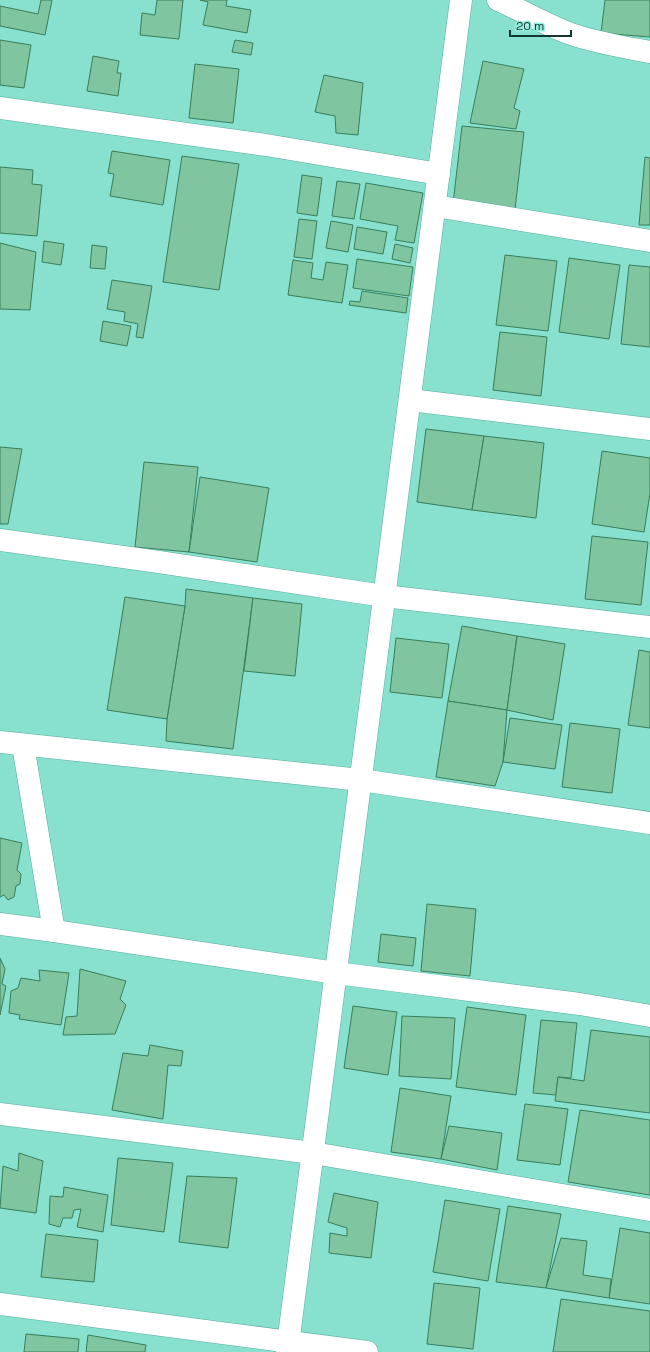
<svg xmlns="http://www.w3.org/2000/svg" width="650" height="1352" font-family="'Space Grotesk',sans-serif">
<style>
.building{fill:#7fc59f;stroke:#387e5b}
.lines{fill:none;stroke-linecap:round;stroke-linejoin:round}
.minor-casing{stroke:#55ad9d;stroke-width:23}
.minor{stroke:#fff;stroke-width:22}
</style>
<rect width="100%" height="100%" fill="#88e0cf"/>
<g class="building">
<path d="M41,0H52L45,35L0,26V6L38,14Z"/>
<path d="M157,0H183L179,39L140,35L142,13L155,15Z"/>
<path d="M200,0H227L226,6L251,10L247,33L203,25L208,2Z"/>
<path d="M605,0H650V37L601,33Z"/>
<path d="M0,40L31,45L24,88L0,85Z"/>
<path d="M235,40L253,43L251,55L232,52Z"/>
<path d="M93,56L119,61L117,73H121L118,96L87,91Z"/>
<path d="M483,61L524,69L514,108L520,111L516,129L470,123Z"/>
<path d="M195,64L239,69L233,123L189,118Z"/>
<path d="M324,75L363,83L358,135L336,133L335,116L315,112Z"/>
<path d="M462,126L524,132L515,209L453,204Z"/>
<path d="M112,151L170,160L163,205L110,196L114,174L108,173Z"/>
<path d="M182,156L239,164L219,290L163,282Z"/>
<path d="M645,157L650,158V225H639Z"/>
<path d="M0,167L33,170L32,184L42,185L37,236L0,233Z"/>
<path d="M302,175L322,178L317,216L297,213Z"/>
<path d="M337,181L360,184L354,219L332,216Z"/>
<path d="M366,183L423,193L414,243L395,240L398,226L360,219Z"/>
<path d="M299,219L317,221L312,259L294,257Z"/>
<path d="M331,221L353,225L348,252L326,248Z"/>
<path d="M357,227L387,232L383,254L354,249Z"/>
<path d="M44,241L64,244L61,265L42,262Z"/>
<path d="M0,243L36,252L30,310L0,309Z"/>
<path d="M395,244L413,248L410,263L392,259Z"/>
<path d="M92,245L107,247L105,269L90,268Z"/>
<path d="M505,255L557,261L548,331L496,325Z"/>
<path d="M569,258L620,265L609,339L559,332Z"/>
<path d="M357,259L413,267L409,296L353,288Z"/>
<path d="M293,260L313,263L311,278L323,280L326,262L348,265L342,303L288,295Z"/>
<path d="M629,265L650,267V347L621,344Z"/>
<path d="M112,280L152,286L143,338L136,337L138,324L124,321L125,312L107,309Z"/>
<path d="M362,291L408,298L406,313L349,305L350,301L360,302Z"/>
<path d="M103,321L131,326L127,346L100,341Z"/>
<path d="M500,332L547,337L541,396L493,390Z"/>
<path d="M426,429L484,436L472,510L417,502Z"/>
<path d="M484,436L544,443L536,518L472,510Z"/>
<path d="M0,447L22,449L8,524H0Z"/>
<path d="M602,451L650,458V493L644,532L592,524Z"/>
<path d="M144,462L198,467L189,552L135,547Z"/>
<path d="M200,477L269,488L257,562L189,552Z"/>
<path d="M592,536L648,542L641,605L585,599Z"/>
<path d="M186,589L253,598L233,749L166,741L167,719L185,606Z"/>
<path d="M125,597L185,606L167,719L107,710Z"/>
<path d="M253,598L302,604L295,676L244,671Z"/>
<path d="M462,626L517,636L507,710L448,701Z"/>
<path d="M517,636L565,644L553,720L507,710Z"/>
<path d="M396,638L449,644L442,698L390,692Z"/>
<path d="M639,650L650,652V728L628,725Z"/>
<path d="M448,701L507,710L503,762L495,786L436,777Z"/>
<path d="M510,718L562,725L555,769L503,762Z"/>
<path d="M570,723L620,729L612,793L562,787Z"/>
<path d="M0,838L22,843L17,870L21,874L20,884L16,886L14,897L8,900L4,895L0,897Z"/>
<path d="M427,904L476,909L470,976L421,971Z"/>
<path d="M381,934L416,938L413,966L378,962Z"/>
<path d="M0,958L5,969L2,984L6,986L0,1015Z"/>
<path d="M80,969L126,981L120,999L126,1005L115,1034L63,1035L66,1017L77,1016Z"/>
<path d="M39,970L69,973L61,1025L19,1019L20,1015L9,1013L11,991L18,988L21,978L40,981Z"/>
<path d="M353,1006L397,1012L388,1075L344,1068Z"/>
<path d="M467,1007L526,1015L516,1095L456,1087Z"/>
<path d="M402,1016L455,1018L451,1079L399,1076Z"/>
<path d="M541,1020L577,1023L571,1078L558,1077L556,1095L533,1093Z"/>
<path d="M591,1030L650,1037V1113L555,1101L558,1077L584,1081Z"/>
<path d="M150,1045L183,1051L181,1066L168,1065L163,1119L112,1110L123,1053L148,1056Z"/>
<path d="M400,1088L451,1096L441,1159L391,1152Z"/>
<path d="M525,1104L568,1109L560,1165L517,1160Z"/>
<path d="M580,1110L650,1120V1195L568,1182Z"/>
<path d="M449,1126L502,1133L497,1170L441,1159Z"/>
<path d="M19,1153L43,1161L36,1213L0,1208L3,1166L18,1171Z"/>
<path d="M118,1158L173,1163L164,1232L111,1225Z"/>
<path d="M187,1176L237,1178L228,1248L179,1242Z"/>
<path d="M64,1187L108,1195L103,1232L77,1227L81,1209L74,1210L72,1218H63L60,1227L49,1224L50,1196L63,1197Z"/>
<path d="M334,1193L378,1202L371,1258L329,1253L330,1233L347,1236V1228L328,1222Z"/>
<path d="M445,1200L500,1209L488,1281L433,1272Z"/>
<path d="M508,1206L561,1214L546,1288L496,1282Z"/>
<path d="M620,1228L650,1233V1304L609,1298Z"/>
<path d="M46,1234L98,1240L94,1282L41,1277Z"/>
<path d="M561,1238L587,1241L583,1275L611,1279L609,1298L546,1288Z"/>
<path d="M434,1283L480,1288L473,1349L427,1344Z"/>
<path d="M561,1299L650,1311V1352H553Z"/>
<path d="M26,1334L79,1339L78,1352H24Z"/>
<path d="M88,1335L146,1345L145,1352H86Z"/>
</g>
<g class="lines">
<g class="minor-casing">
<g id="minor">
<path d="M498,0C523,11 546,25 571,34C597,43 623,47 650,52"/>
<path d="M0,108L266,145L439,174"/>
<path d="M435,206L650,241"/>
<path d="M410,400L650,429"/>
<path d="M0,540L152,561L384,596L650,627"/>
<path d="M0,742L361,780L650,823"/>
<path d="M23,745L54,931"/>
<path d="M0,924L54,931L336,973L580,1004L650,1016"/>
<path d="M0,1114L313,1153L650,1210"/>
<path d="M0,1304L367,1352"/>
<path d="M287,1352L461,0"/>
</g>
</g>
<use href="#minor" class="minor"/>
</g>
<path d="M510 30v6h61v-6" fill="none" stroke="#113730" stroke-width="2"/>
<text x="516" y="30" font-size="12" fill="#113730" stroke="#95eedc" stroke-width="3" paint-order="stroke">20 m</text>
</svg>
